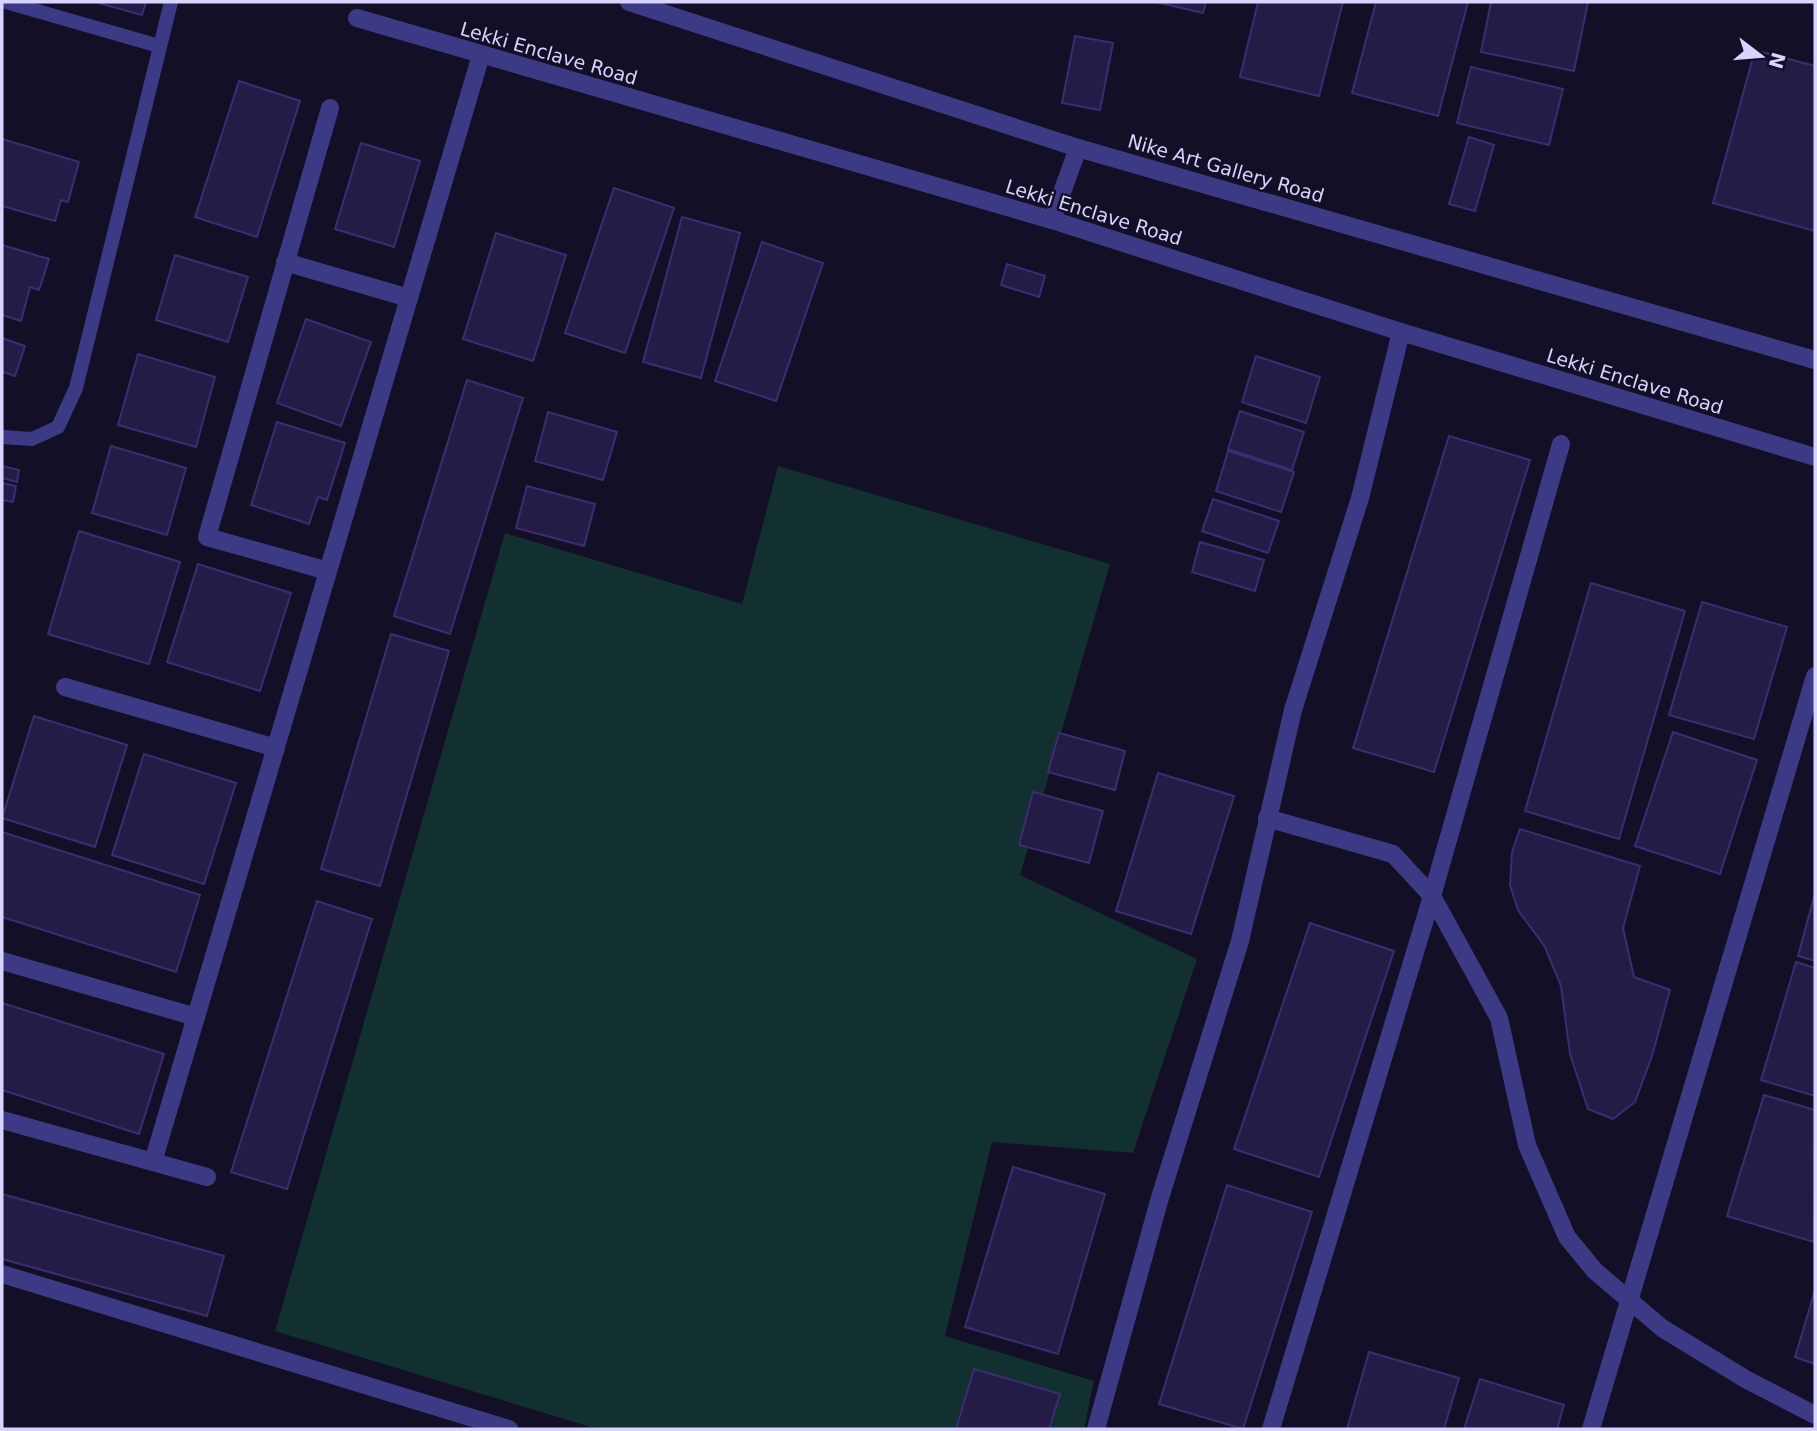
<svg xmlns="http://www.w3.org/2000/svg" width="1817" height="1431" font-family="'DejaVu Sans',sans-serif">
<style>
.green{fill:#12302f}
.building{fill:#241b47;stroke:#3b2d73;stroke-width:2}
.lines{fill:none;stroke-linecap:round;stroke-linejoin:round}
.service{stroke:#3d3a85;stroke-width:14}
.minor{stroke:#3d3a85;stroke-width:18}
.labels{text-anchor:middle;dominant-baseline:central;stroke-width:5;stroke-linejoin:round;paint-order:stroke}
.street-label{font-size:19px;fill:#d9d4ff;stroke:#130f26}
</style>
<rect width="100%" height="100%" fill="#130f26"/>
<path class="green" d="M778,466L1110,564L1020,875L1197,959L1133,1153L992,1142L945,1336L1094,1381L1084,1429H597L275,1331L505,533L742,604Z"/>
<g class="building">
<path d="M95,2H146L142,15Z"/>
<path d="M1156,2H1206L1203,13Z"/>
<path d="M1258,2H1343L1319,96L1240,77Z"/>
<path d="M1376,2H1468L1438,116L1352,93Z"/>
<path d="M1491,2H1588L1574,71L1481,52Z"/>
<path d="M1075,36L1113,43L1100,110L1062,103Z"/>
<path d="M1755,50L1815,66V231L1713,203Z"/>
<path d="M1471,67L1563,89L1549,145L1457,123Z"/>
<path d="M239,81L300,101L257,237L195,217Z"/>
<path d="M1469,137L1494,145L1475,211L1449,204Z"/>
<path d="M2,139L79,162L68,202L61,200L55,221L2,206Z"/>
<path d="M361,143L420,161L394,247L335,229Z"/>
<path d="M614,188L674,208L625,353L565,333Z"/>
<path d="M682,217L740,233L701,378L643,362Z"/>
<path d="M496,233L566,255L533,361L463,339Z"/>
<path d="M762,242L823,263L776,401L715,381Z"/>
<path d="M2,245L49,259L39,290L30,287L21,321L2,315Z"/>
<path d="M175,255L248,277L228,342L156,320Z"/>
<path d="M1007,264L1045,276L1039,297L1001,285Z"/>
<path d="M306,319L371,342L341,426L277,403Z"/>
<path d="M2,338L25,346L15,376L3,372L2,374Z"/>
<path d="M138,354L215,377L196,447L118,425Z"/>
<path d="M1256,356L1320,377L1306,423L1242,402Z"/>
<path d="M467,380L523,398L450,634L394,616Z"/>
<path d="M1240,411L1304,432L1292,470L1228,449Z"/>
<path d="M548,412L617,432L603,480L535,461Z"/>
<path d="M277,422L345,443L327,500L318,497L309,524L251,505Z"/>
<path d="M1449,436L1530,460L1434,772L1353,748Z"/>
<path d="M111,446L186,468L167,535L92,513Z"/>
<path d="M1228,451L1294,472L1281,512L1216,491Z"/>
<path d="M2,466L19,470L17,482L2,478Z"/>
<path d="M2,483L16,486L13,502L2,500Z"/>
<path d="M527,486L595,504L584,546L516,528Z"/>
<path d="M1213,499L1279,521L1268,553L1202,531Z"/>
<path d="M79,531L180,562L149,664L48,634Z"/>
<path d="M1200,542L1264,560L1255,591L1192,572Z"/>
<path d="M198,564L291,593L260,691L167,662Z"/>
<path d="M1591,583L1685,611L1619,839L1525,811Z"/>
<path d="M1702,602L1787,627L1754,739L1669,715Z"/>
<path d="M391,634L449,651L380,886L321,869Z"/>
<path d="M34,716L127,745L95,847L2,818Z"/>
<path d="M1673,732L1757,760L1720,874L1635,846Z"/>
<path d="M1059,733L1125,751L1115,790L1048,772Z"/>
<path d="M144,754L236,783L204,884L112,855Z"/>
<path d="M1158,773L1234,796L1191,934L1116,911Z"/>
<path d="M1033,792L1103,811L1089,863L1019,845Z"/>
<path d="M1520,829L1640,866L1623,928L1634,977L1670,990L1652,1056L1635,1102L1613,1119L1588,1109L1570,1054L1561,986L1545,947L1518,910L1510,885L1512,852Z"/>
<path d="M2,832L200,895L176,972L2,917Z"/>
<path d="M1815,893V961L1798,956Z"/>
<path d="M317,901L372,919L287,1189L231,1172Z"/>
<path d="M1310,923L1394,951L1319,1177L1234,1149Z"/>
<path d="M1796,962L1815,968V1096L1761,1080Z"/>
<path d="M2,1003L164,1054L139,1134L2,1090Z"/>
<path d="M1764,1095L1815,1110L1814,1242L1727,1216Z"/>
<path d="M1013,1167L1105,1194L1058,1354L965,1327Z"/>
<path d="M1227,1185L1312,1212L1243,1429L1159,1404Z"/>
<path d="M2,1194L224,1256L207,1316L2,1259Z"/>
<path d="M1815,1290V1364L1795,1357Z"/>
<path d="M1369,1352L1459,1378L1444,1429H1347Z"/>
<path d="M974,1369L1060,1394L1049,1429H956Z"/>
<path d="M1480,1379L1564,1405L1557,1429H1464Z"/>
</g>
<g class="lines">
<g class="service">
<path d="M6,2L159,46"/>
<path d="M2,437L32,439L58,427L76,388L171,2"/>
</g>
<g class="minor">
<path d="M629,2L1078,148L1815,360"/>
<path d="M357,18L1052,220L1401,332L1815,457"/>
<path d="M1052,220L1078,148"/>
<path d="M285,262L409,298"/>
<path d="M328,571L207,537L330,108"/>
<path d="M65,687L276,748"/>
<path d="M1267,818L1393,854L1432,896L1499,1018L1527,1145L1567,1237L1595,1271L1662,1328L1747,1380L1815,1415"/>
<path d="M2,961L196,1017"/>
<path d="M2,1120L207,1177"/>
<path d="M153,1162L481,55"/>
<path d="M2,1274L509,1429"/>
<path d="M1096,1429L1159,1201L1240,941L1293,710L1360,498L1401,332"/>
<path d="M1271,1429L1432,896L1561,444"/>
<path d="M1591,1429L1815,676"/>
</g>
</g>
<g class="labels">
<g class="street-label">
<text transform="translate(549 53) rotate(16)">Lekki Enclave Road</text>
<text transform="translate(1226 168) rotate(16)">Nike Art Gallery Road</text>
<text transform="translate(1094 212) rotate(17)">Lekki Enclave Road</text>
<text transform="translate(1635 381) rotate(17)">Lekki Enclave Road</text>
</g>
</g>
<rect width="1817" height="1431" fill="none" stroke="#d9d4ff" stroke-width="7"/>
<g transform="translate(1761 56) rotate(106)" stroke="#130f26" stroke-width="5" paint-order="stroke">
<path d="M0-5L12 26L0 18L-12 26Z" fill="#d9d4ff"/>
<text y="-10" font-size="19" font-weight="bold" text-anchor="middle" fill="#d9d4ff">N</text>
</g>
</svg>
